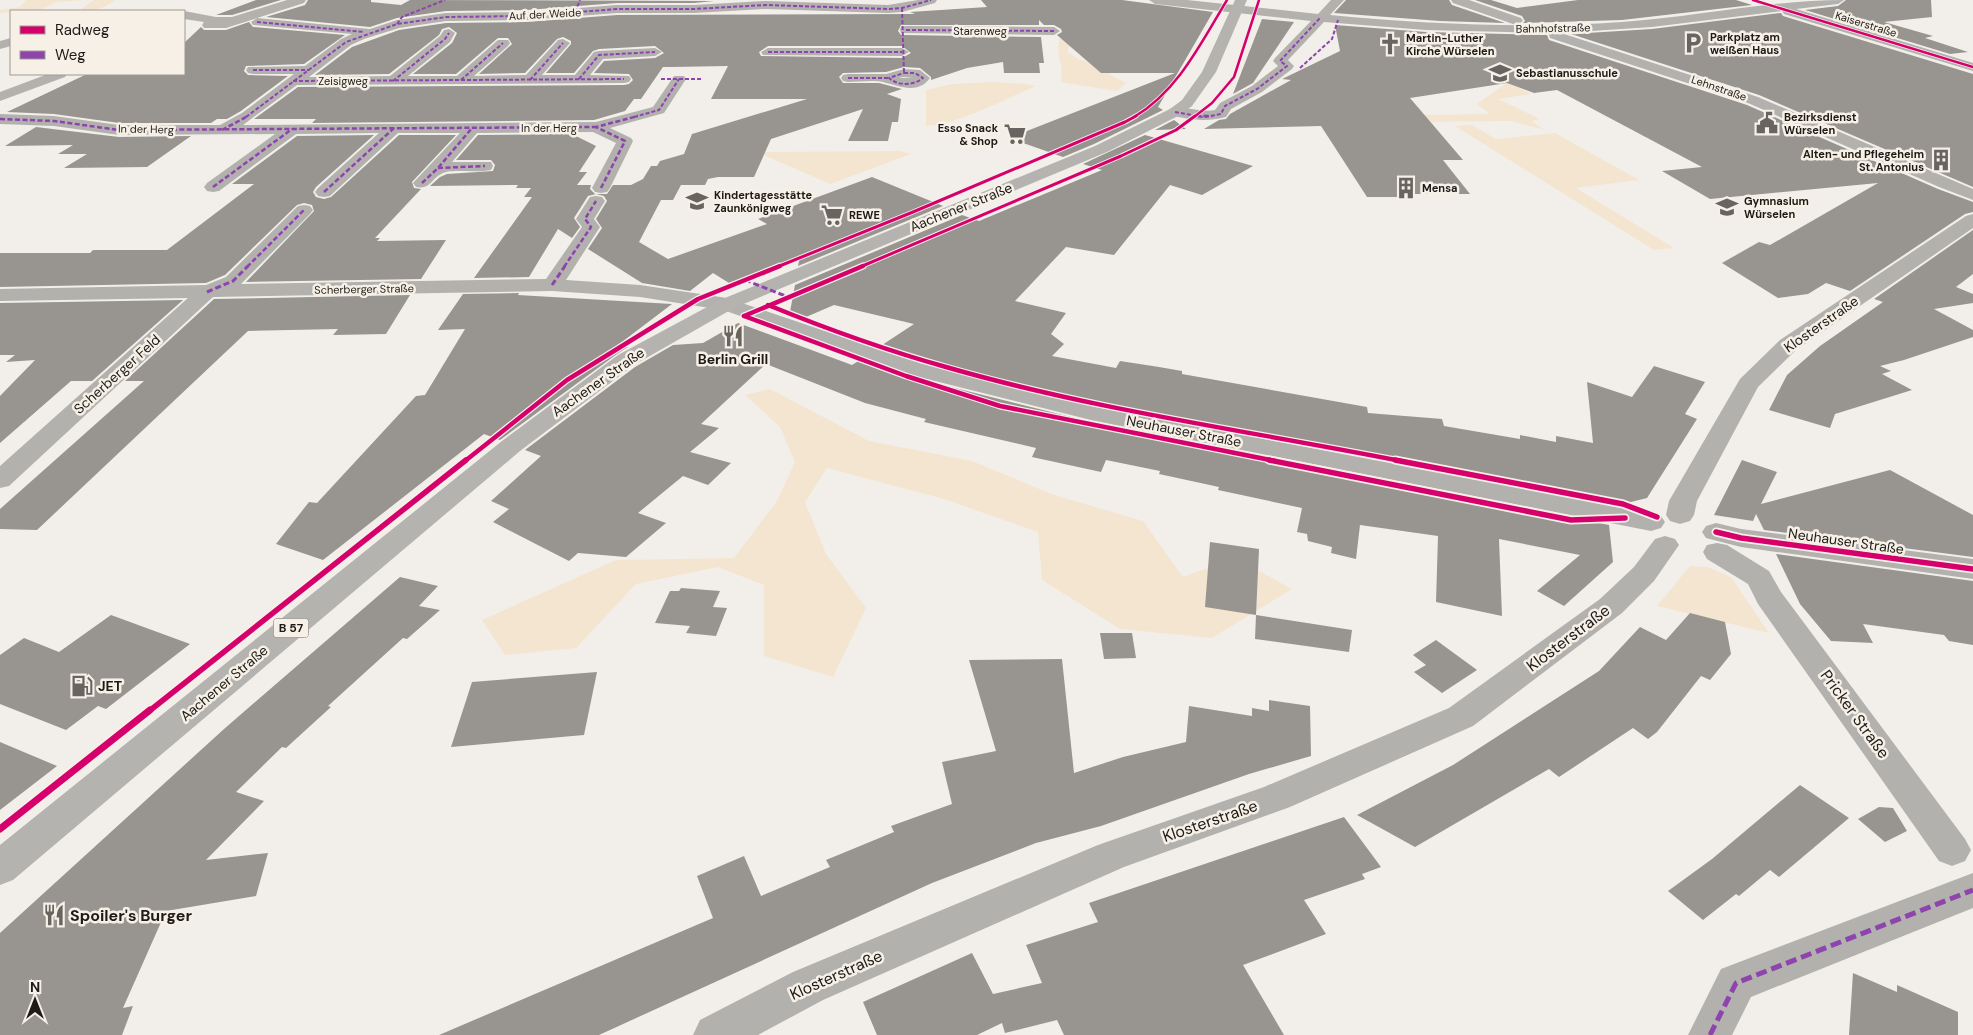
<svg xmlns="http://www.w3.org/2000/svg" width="1973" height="1035" font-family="'DM Sans',sans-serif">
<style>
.green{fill:#f4e5d0}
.building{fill:#989591;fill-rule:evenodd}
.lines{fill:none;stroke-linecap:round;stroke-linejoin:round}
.minor{fill:#b2b1ae;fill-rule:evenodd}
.major{fill:#b5b3af;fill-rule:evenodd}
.quiet-far3{stroke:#8e44ad;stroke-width:2;stroke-dasharray:4 2;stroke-linecap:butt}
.quiet-far2{stroke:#8e44ad;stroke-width:2.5;stroke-dasharray:5 2.5;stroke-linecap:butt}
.quiet-far1{stroke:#8e44ad;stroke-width:3;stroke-dasharray:6 3;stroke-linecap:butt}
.quiet{stroke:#8e44ad;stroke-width:5;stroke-dasharray:11 5;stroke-linecap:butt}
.cycleway-far4-casing{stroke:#f6f0e7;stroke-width:4}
.cycleway-far3-casing{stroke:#f6f0e7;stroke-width:5}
.cycleway-far2-casing{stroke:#f6f0e7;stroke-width:7}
.cycleway-far1-casing{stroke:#f6f0e7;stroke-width:9}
.cycleway-casing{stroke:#f6f0e7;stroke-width:10}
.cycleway-far4{stroke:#d6006c;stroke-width:2.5}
.cycleway-far3{stroke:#d6006c;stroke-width:3}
.cycleway-far2{stroke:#d6006c;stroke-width:4.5}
.cycleway-far1{stroke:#d6006c;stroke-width:5.5}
.cycleway{stroke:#d6006c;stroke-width:7}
.labels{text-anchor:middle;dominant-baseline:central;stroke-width:5;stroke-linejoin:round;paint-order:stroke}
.far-street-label{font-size:11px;fill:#1d1a17;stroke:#f6f0e7}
.far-poi-label{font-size:11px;font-weight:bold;fill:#1d1a17;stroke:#f6f0e7;text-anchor:start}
.shield{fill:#f6f0e7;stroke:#5e5a55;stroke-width:1}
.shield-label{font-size:12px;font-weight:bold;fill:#1d1a17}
.street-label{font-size:14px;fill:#1d1a17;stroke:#f6f0e7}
.poi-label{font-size:14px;font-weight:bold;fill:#1d1a17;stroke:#f6f0e7}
.near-street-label{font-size:16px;fill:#1d1a17;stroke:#f6f0e7}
.near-poi-label{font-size:16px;font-weight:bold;fill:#1d1a17;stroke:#f6f0e7;text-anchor:start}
</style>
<rect width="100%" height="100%" fill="#f2efea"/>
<g class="green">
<path d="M26,0H85L57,2L40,10L0,13V10L20,7Z"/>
<path d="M94,0H115C104,8 97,11 83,11L81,9Z"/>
<path d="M1061,36L1071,43L1067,52L1080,60L1113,68L1110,75L1126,83L1117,91L1061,82C1065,67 1053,50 1061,36Z"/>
<path d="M991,82L1027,84L1036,86C1008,98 954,126 926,126V90L952,84Z"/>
<path d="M1508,82L1531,94L1498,99L1540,119L1531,121L1545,130L1511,121L1418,122V115L1490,114L1477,104Z"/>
<path d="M1472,125L1496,139L1555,133L1639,180L1576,188L1674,248L1654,250L1455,126Z"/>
<path d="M900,151L911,154L830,184L757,152Z"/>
<path d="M770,389L869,441L972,461L1054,495L1143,521L1183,577L1235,558L1292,589L1212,638L1120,629L1042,580L1038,532L944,499L827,468L805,502L826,554L866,608L833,677L764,656V585L718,567L636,584L576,648L505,655L482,620L616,560L734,558L777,501L795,462L780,427L745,395Z"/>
<path d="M1690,566L1708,567L1731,577L1769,633L1657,606Z"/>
</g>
<g class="building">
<path d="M256,0H281L232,15H216Z"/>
<path d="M308,0H371V2L401,5L410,0L714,1L694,3H617L527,10L446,11L397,18L370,27L266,17L305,5Z"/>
<path d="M981,0H1122L1213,12L1158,107L1163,110L1094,144L1063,157L1009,138L1175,73H1101L1057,35L1062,32L1061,29L1054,25H1044L1039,20V25H901L898,31L901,35L1041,37L1044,63H1039L1040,73H1004L1003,62L967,68L931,80V77L920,68L904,67L886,72L843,73L839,77L843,83H879L902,89L887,94L901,99L898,122H892L888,141H848L863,109L771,139L754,177H718L708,179L705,185H681L673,200H661L639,242L668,259L767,224L758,219L872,177L943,206L798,266L800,256L729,283L713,273L690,291L642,283L588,249L602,228L596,219L607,201L604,196L596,194L588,196L574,218L580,227L572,238L558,229L529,277L474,278L532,197H524L531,188H516L518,185L430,186L440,177L447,174L493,171L495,165L491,160H456L478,135L572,134L596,146L579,172H587L577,185H591L590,189L595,194H607L613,185H631L643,179L651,166H657L660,161L684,154L692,134L807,99H711L728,66L671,67H663L641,99H634L625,111L594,120L312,123L316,119H254L298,87L624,85L629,84L633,80L629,74L594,73L604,61L655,58L664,53L655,46L599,49L593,51L574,73H546L571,44V41L563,37L557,39L525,73L479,74L512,44L508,38H498L456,74H413L452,43L457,33L449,27L442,29L439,35L389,74L315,75L352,47L399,30L446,23L527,22L617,15L915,14L910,12L987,7ZM768,46H902L911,53L902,58L761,56L759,52Z"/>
<path d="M1346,0H1449L1452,5L1505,23L1440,21L1334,13Z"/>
<path d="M1475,0H1491L1517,8L1578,0H1736L1752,5L1622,20L1523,23L1525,21L1522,16Z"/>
<path d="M1846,0H1931L1932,17L1884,22L1933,36L1925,38L1968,52L1950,54L1805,10L1838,6Z"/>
<path d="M1781,13L1783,16L1973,74V187L1759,95L1571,34L1652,29Z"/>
<path d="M1262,19L1294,22L1253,83L1233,94Z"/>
<path d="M249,22L253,27L345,35L304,64L246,66L244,71L248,75L288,76L241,111L227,119H217L211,123H119L54,114L7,112L87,74H184V43L201,27L204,30H226Z"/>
<path d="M1335,25L1426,32L1547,35L1549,40L1747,105L1938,189L1973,202V212L1965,214L1850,291L1826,283L1808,294L1778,298L1722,263L1759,242L1770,245L1878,183L1710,199L1662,171L1702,167L1557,90L1534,93L1507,83L1410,98L1463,160H1443L1470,194H1408L1411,197H1367L1321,126L1204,129L1219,120L1226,119L1230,114L1291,80L1282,79L1340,51Z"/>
<path d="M1174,120L1186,129L1155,130Z"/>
<path d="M36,127L119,137L191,136L147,167L64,168L87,154H58L73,145L5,146Z"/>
<path d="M374,135L316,187L313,192L316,197L324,199L331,197L399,135H456L412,182L414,188L421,189L375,238H380L377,241L446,240L421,279L246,282L314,211L312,205L304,203L297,205L225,275L206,283L0,287V253H90L93,250H167L254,184H232L297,136Z"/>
<path d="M1145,135L1253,166L1202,195L1170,185L1114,255L1066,247L1015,301L1066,313L1051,334L1064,344L1052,356L1116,368L1120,361L1159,367L1182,371V374L1367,407L1368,413L1442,419L1444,426L1520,439V435L1556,442V436L1593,443L1587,382L1632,397L1654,366L1705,382L1685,414L1697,419L1647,498L1619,505L1091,404L924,362L879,347L914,324L834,305L799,320L789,317L795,285L962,215L979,221L1102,170L1083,164Z"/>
<path d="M1973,230V274L1956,287L1973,294V303L1934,309L1973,330V337L1904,360L1880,366L1891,371L1882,374L1912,390L1835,414L1830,428L1769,410L1787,375L1820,346L1883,302L1874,299Z"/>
<path d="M519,293L518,295L672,304L614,348L628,347L617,354L500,440L484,434L323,560L276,544L309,502L317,503L416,396L425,395L465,329L438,330L463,294Z"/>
<path d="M410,295L386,334L333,335L338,329L248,331L37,530L0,529V509L144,381H125L214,299Z"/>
<path d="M183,300L92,381H71L0,443V396L35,360L6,362L15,355H0V303Z"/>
<path d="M738,323L852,365L860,360L907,376L1091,422L1609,525L1613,562L1564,606L1537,591L1580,555L1499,539L1502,616L1436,602L1438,536L1360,525L1356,559L1331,553L1332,547L1308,541L1307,534L1297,532L1302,508L1218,490L1219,487L1159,474L1160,471L1106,460L1101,472L1032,457L1036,448L924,422L926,419L865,403L766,364L701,424L719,428L690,452L731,463L708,485L683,476L638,513L666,523L626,557L578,553L569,561L493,522L509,509L491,501L541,456L525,450L635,367L673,345L703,343Z"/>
<path d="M1742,460L1777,472L1761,504L1890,470L1973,515V557L1764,530L1756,514L1753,521L1714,515Z"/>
<path d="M1210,542L1259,549L1256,615L1205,607Z"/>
<path d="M1776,554L1973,581V645L1949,641L1944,635L1863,624L1873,643L1831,641L1800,604Z"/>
<path d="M400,577L438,586L419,606L440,610L407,639L403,638L328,706L331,707L286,748L282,747L236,792L264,801L206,860L268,853L256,896L166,911L123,1008L133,1006L122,1035H0V933L224,729Z"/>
<path d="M681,588L720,591L713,607L727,608L716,636L686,633L690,626L655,623L670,591H679Z"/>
<path d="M1690,613L1725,622L1731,654L1710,680L1701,676L1657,732L1648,739L1633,728L1559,777L1549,769L1415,847L1357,815L1453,765L1599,671L1640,627L1666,640Z"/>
<path d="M111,615L190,644L106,709L98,706L66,730L0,704V655L24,638L59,652Z"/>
<path d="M1256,615L1352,630L1349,652L1255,639Z"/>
<path d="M1100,633H1132L1136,658L1104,659Z"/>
<path d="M1436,640L1477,670L1442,693L1414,672L1426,665L1413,655Z"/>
<path d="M1062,659L1074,773L1123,757L1186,742L1189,706L1252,716V708L1269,711V700L1310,706L1311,756L1249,774L1101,826L1036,843L932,883L599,1035H439L713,918L697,876L744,856L761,896L830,867L826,860L894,832L891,826L952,804L942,762L996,751L969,660Z"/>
<path d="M597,672L584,735L451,747L472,682Z"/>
<path d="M0,742L57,766L0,810Z"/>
<path d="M1800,785L1849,818L1779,877L1770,870L1739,896L1736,894L1703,920L1668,891L1712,859Z"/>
<path d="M1879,807L1893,808L1907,831L1885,842L1858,819Z"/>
<path d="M1344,817L1381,867L1362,874L1365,879L1304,900L1326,934L1243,965L1284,1035H1064L1057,1020L1005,1033L1002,1023L977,1035H877L863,1002L972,953L993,994L1042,983L1026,945L1098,922L1089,903Z"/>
<path d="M1853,973L1897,992V985L1958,1012V1035H1849Z"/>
</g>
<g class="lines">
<g class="minor">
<path d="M287,0H306L304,3L226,28H204L202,25L204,22L184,19V11L216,17H232Z"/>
<path d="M918,0H937L935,3L902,12L888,13L766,9L694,13H617L527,20L446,21L399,28L364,39L351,45L309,77L390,76L440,36L444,30L449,29L455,33L450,42L408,76H457L498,40H508L510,43L508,46L474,76L526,75L558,40L563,39L570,43L542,75H575L594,52L599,51L655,48L662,52L655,56L603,59L590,75L629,76L631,79L629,82L624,83L297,85L243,125L596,122L653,107L674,76H684L686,79L664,113L610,128L631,138L633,141L610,188L607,192L601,193L595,192L592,188L616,143L593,132L477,133L452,162H491L493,166L491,170C478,173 452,169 443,173C431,178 431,190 416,187L413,183L460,133H398L330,196L324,197L318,196L315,192L318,188L379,133L296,134L219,191L213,192L207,191L204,187L207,183L275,134L119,135L54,126L0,124V114L54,116L119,125H220L242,113L294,74H253L248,73L246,70L248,67L305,66L341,39L352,34L253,25L251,22L257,18L370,29L397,20L446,13L527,12L617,5H694L766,1L888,5Z"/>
<path d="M1149,0H1187L1318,14L1331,0H1344L1330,15C1427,24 1525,29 1622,22C1696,17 1770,0 1844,0L1838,4L1796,9L1973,63V71L1784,14L1782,11L1652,27L1561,33L1758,97L1973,189V200L1939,187L1748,103L1550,38L1549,35L1550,33L1426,30L1324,22L1288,60L1294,66L1292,69L1262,92L1231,109L1226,117C1207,122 1189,120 1170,115L1167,112L1170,109C1184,105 1200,113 1215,110L1220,103L1252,86L1278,66L1273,61L1275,58L1311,21L1155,4Z"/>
<path d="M1451,0H1469L1521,18L1523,21L1517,25L1513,24L1453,3Z"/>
<path d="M906,26L1054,27L1060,31L1054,35L901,33L900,30L901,27Z"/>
<path d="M11,38V46L0,49V41Z"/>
<path d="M768,48H902L909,52L902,56L763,55L761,52Z"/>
<path d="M904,69L920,70L930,78C918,95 899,86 883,82C873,80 859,82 848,82L843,81L841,78L843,75L848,74H886ZM904,77L913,78H898Z"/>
<path d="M48,74H67L65,77L0,101V92Z"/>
<path d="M596,196L602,197L605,201L594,219L600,227L566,280L640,285L727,298L923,364L1091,406L1651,513L1661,516L1665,522L1661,528L1651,531L1091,420L907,374L723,310L640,297L552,291L213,297L9,486L0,488V466L188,298L0,301V289L206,285L226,277L298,206L304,205L310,206L313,210L310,214L241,284L546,279L582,227L576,219L590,197Z"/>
<path d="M1973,214V228L1796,350L1758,387L1697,501L1694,515L1690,521L1680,524L1670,521L1666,515L1669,501L1740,379L1780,340L1966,216Z"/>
<path d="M1716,523L1741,529L1973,559V579L1741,547L1706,538L1702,532L1706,526Z"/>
<path d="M1665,536L1675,539L1679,545L1654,581L1622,613L1473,726L1290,807L1124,867L823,1000L758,1035H693L700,1020L793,972L1098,845L1264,787L1449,708L1600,599L1634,567L1655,539Z"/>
<path d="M1717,543L1727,545L1769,571L1781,592L1965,839L1971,850L1965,861L1952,866L1939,861L1758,604L1748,584L1707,559L1703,552L1707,545Z"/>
<path d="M1973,873V908L1751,997L1732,1035H1688L1721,969Z"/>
</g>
<path class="major" d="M1235,0H1247L1216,72L1192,106L1180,115L1107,152L734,308L634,365L520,451L13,880L0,885V845L502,441L618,355L720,300L1095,146L1170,109L1182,100L1202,72Z"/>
<g class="quiet-far3">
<path d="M902,8L904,73"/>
<path d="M575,12L580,0"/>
<path d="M257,22L364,32"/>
<path d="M397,24L402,17L445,0"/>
<path d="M906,30L1054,31"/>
<path d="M768,52H902"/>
<path d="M1300,68L1332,39L1338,20"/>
<path d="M253,70H309"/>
<path d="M904,73H915L923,78C913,86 898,86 889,78Z"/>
<path d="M848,78H889"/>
<path d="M579,79L599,55L655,52"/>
<path d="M661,79H701"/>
<path d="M461,80L503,43"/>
<path d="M530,80L563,43"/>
<path d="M293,81L624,79"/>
<path d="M393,81L445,39L449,33"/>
<path d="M1175,112L1203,117"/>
<path d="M246,117L346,42L397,24L446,17L527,16L617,9H694L766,5L888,9L902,8L931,0"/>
<path d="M634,117L659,110L679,79"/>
<path d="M1205,117L1221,114L1225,106L1257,89L1287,66L1280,61L1320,18"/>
</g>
<g class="quiet-far2">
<path d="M1196,116H1212"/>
<path d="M0,119L54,121L119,130L596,127"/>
<path d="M222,130L248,116"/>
<path d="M438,168L485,166"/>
<path d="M422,183L438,168L472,128"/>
<path d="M213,187L292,129"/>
<path d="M601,188L625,141L596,127L638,116"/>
<path d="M324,192L394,128"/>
<path d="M247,267L304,210"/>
<path d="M564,267L591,227L585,219L596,201"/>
</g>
<g class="quiet-far1">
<path d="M745,280L788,297"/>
<path d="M552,285L565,266"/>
<path d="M207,292L233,281L248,266"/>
</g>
<path class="quiet" d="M1710,1035L1736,983L1973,890"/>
<g class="cycleway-far4-casing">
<g id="cycleway-far4">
<path d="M1753,0L1973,67"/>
<path d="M1134,117C1178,91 1201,43 1227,0"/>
<path d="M1194,117L1212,103L1234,77L1259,0"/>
</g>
</g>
<g class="cycleway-far3-casing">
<g id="cycleway-far3">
<path d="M777,267L913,212L1125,122L1136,116"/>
<path d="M860,267L1121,156L1176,130L1195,116"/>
</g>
</g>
<g class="cycleway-far2-casing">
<g id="cycleway-far2">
<path d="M768,305C827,329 885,350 946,367C1095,410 1249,431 1401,461"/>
<path d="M744,316L906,376L1000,406L1275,461"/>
<path d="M744,316L863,266"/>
<path d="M465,461L567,380L698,299L780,266"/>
</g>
</g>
<g class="cycleway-far1-casing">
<g id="cycleway-far1">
<path d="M1269,460L1571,520L1625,518"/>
<path d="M1395,460L1623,504L1657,517"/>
<path d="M1716,532L1741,538L1973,569"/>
<path d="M148,712L466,460"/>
</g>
</g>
<g class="cycleway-casing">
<path id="cycleway" d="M0,829L150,710"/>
</g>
<use href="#cycleway-far4" class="cycleway-far4"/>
<use href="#cycleway-far3" class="cycleway-far3"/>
<use href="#cycleway-far2" class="cycleway-far2"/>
<use href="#cycleway-far1" class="cycleway-far1"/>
<use href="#cycleway" class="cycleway"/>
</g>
<defs>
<g id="parking-bare" transform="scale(1.725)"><path d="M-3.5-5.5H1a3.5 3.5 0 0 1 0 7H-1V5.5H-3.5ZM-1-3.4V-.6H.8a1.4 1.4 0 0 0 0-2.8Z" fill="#686561" stroke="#f6f0e7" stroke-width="2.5" paint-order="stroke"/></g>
<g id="church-bare" transform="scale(1.725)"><path d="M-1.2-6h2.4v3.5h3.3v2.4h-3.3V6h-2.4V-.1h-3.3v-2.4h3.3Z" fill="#686561" stroke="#f6f0e7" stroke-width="2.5" paint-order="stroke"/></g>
<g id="school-bare" transform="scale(1.725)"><path d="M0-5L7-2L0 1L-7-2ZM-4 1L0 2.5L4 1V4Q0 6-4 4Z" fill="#686561" stroke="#f6f0e7" stroke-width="2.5" paint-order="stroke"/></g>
<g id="civic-bare" transform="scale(1.725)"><path d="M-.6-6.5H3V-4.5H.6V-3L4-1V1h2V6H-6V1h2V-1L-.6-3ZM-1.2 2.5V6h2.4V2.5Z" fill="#686561" stroke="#f6f0e7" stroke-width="2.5" paint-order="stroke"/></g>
<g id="supermarket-bare" transform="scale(1.725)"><path d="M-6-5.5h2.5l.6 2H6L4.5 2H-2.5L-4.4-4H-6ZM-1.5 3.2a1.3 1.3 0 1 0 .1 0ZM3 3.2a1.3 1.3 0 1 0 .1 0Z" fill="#686561" stroke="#f6f0e7" stroke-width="2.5" paint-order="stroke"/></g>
<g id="building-bare" transform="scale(1.725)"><path d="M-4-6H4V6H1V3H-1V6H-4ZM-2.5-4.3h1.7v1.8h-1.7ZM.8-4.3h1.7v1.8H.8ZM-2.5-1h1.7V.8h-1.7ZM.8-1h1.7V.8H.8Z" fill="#686561" stroke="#f6f0e7" stroke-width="2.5" paint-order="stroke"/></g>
<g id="restaurant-bare" transform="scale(1.725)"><path d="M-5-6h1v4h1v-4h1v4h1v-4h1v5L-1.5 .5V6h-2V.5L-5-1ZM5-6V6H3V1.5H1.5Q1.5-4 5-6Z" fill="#686561" stroke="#f6f0e7" stroke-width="2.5" paint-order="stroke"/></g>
<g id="fuel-bare" transform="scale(1.725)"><path d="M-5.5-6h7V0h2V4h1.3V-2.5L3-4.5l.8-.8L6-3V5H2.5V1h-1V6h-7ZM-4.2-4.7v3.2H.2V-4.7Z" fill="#686561" stroke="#f6f0e7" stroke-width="2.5" paint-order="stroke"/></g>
</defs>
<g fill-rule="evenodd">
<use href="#parking-bare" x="1693" y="43"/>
<use href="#church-bare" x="1390" y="44"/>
<use href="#school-bare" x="1500" y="73"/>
<use href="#civic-bare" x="1767" y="123"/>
<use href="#supermarket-bare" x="1015" y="134"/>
<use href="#building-bare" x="1941" y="160"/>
<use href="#building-bare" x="1406" y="188"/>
<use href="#school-bare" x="697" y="201"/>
<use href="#school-bare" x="1727" y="207"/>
<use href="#supermarket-bare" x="832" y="215"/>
<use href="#restaurant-bare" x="733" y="336"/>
<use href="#fuel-bare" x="82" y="686"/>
<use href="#restaurant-bare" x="54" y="915"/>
</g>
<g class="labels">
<g class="far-street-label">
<text transform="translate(545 14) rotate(-3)">Auf der Weide</text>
<text transform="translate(1866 24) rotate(17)">Kaiserstraße</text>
<text transform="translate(1553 28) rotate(-1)">Bahnhofstraße</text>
<text x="980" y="31">Starenweg</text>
<text x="343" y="81">Zeisigweg</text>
<text transform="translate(1719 88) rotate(19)">Lehnstraße</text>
<text x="549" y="128">In der Herg</text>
<text transform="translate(146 129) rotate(1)">In der Herg</text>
<text transform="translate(364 289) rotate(-1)">Scherberger Straße</text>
</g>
<g class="far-poi-label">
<text x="1710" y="37">Parkplatz am<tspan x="1710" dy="13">weißen Haus</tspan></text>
<text x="1406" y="38">Martin-Luther<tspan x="1406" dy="13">Kirche Würselen</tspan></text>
<text x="1516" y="73">Sebastianusschule</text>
<text x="1784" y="117">Bezirksdienst<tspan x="1784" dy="13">Würselen</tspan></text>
<text x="998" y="128" text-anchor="end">Esso Snack<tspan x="998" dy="13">&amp; Shop</tspan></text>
<text x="1924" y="154" text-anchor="end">Alten- und Pflegeheim<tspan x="1924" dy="13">St. Antonius</tspan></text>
<text x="1422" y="188">Mensa</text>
<text x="714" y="195">Kindertagesstätte<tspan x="714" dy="13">Zaunkönigweg</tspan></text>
<text x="1744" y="201">Gymnasium<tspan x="1744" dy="13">Würselen</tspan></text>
<text x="849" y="215">REWE</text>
</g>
<rect class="shield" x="273.5" y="618.5" width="35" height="19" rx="4"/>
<g class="shield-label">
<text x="291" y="628">B 57</text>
</g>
<g class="street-label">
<text transform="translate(961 207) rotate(-22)">Aachener Straße</text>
<text transform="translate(1821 324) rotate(-35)">Klosterstraße</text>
<text transform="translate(117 374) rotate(-42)">Scherberger Feld</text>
<text transform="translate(598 382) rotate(-35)">Aachener Straße</text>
<text transform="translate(1184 431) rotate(11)">Neuhauser Straße</text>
<text transform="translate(1846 541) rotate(8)">Neuhauser Straße</text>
<text transform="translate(224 683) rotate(-40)">Aachener Straße</text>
</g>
<g class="poi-label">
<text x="733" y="359">Berlin Grill</text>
<text x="98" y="686" text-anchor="start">JET</text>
</g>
<g class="near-street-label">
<text transform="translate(1568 638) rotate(-37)">Klosterstraße</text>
<text transform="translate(1855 714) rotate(54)">Pricker Straße</text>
<text transform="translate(1210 821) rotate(-19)">Klosterstraße</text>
<text transform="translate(836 975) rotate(-24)">Klosterstraße</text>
</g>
<g class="near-poi-label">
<text x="70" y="915">Spoiler's Burger</text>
</g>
</g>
<rect x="10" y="10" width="175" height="65" fill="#f6f0e7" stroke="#9f9a94"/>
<rect x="20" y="26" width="25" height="8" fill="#d6006c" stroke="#9f9a94"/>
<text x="55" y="35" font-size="15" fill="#1d1a17">Radweg</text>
<rect x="20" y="51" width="25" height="8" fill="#8e44ad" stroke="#9f9a94"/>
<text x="55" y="60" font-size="15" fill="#1d1a17">Weg</text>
<g transform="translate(35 1000)" stroke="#f6f0e7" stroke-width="4" paint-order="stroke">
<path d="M0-4L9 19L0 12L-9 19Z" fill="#1d1a17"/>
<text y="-8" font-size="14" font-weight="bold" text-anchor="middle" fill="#1d1a17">N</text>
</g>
</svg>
